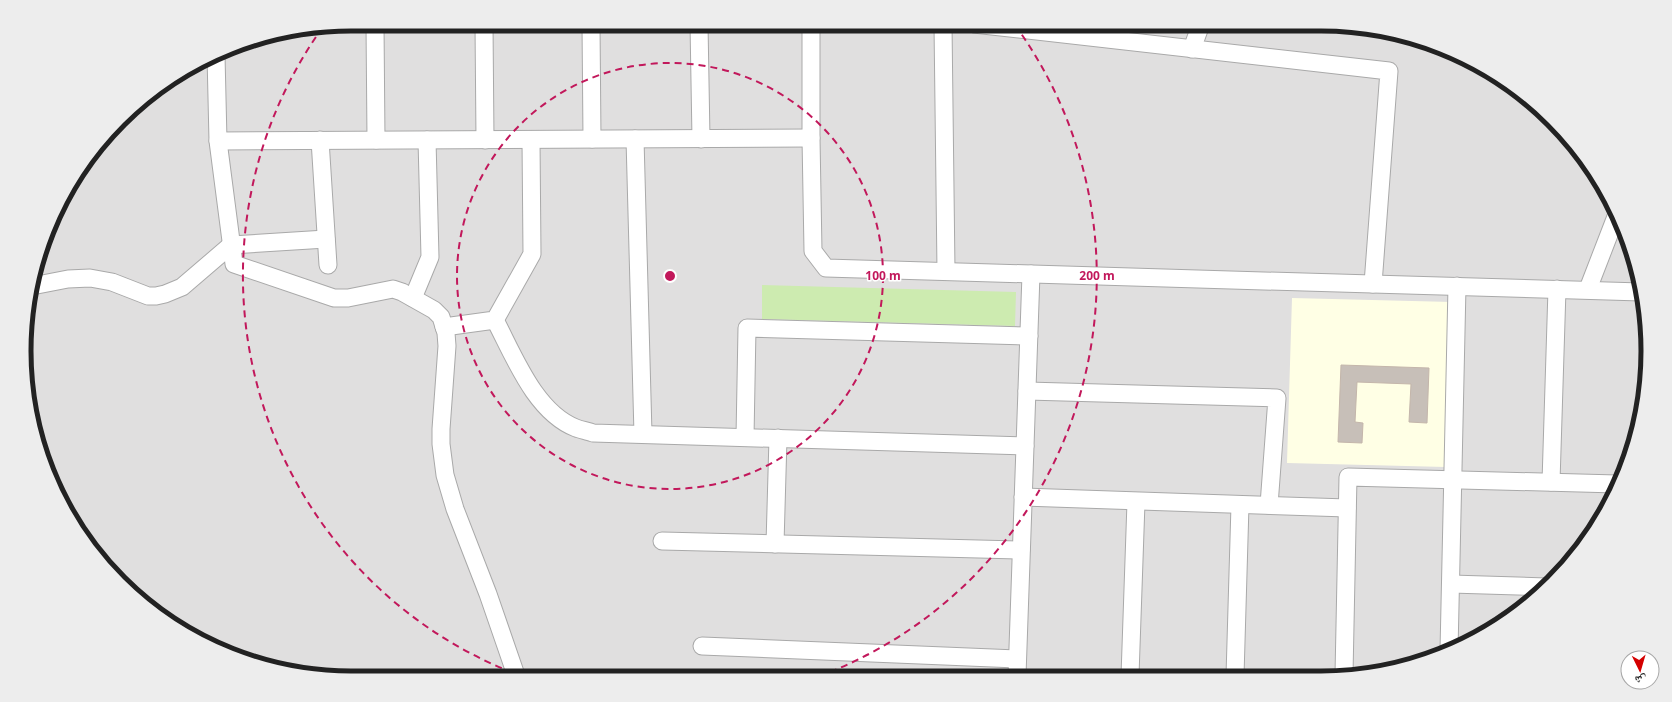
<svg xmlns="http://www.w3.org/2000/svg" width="1672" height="702" font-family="'Noto Sans','Noto Naskh Arabic',sans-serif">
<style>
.residential{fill:#e0dfdf}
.education{fill:#ffffe5}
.grass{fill:#cdebb0}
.building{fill:#c7bfb8;stroke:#c4b6ab}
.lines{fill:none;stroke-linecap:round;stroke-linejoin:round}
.minor-casing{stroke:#a9a9a9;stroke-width:19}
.minor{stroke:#fff;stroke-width:17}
.ring{fill:none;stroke:#c2185b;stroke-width:2;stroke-dasharray:7 5}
.rim{fill:none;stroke:#222;stroke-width:5}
.centre{fill:#c2185b;stroke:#fff;stroke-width:2}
.ring-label{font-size:12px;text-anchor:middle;font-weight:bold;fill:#c2185b;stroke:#fff;stroke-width:3;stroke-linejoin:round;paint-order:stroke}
</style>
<rect width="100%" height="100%" fill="#f2efe9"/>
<path class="residential" d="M351,24H1321L1426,41L1484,68L1536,105L1580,152L1614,206L1637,266L1647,329L1645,393L1631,456L1593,533L1536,597L1446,653L1364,675L351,678L246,661L152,610L105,566L68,515L30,415L27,308L41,246L68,188L136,105L188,68L246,41Z"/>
<path class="education" d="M1292,298L1452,302L1446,467L1287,463Z"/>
<path class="grass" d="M762,285L1016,292L1015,326L762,319Z"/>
<g class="building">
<path d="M1454,54L1480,66L1477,72L1465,67L1467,61L1454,56Z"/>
<path d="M1341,365L1429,368L1427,423L1409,422L1411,384L1357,382L1355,422L1363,423L1362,443L1338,442Z"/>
</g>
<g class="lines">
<g class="minor-casing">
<g id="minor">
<path d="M375,24L376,140"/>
<path d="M484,24L485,140"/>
<path d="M591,24L592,139"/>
<path d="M699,24L701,139"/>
<path d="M811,24V138L813,251L826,268L1641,292"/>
<path d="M943,24L946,271"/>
<path d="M974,24L1389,71L1373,284"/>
<path d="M1192,49L1201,24"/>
<path d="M216,55L218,141L234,264L334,298H348L393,289L402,292L434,310L441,317L446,333L447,346L441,429V444L445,475L455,509L488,594L517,678"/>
<path d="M635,139L643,434"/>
<path d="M320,140L328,265"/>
<path d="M218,141L811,138"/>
<path d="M32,286L68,279L90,278L112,282L148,296H156L165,294L182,287L231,245L326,239"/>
<path d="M1588,289L1617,214"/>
<path d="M413,298L430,257L427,140"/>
<path d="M495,320C514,356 535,412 576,428C581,430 588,431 593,433L1025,446"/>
<path d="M444,327L495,320L532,254L531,140"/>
<path d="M1027,391L1277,398L1269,505"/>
<path d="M745,437L747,328L1029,336"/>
<path d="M1551,482L1557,289"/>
<path d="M1023,497L1347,508"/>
<path d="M662,541L1021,550"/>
<path d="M775,544L778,438"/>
<path d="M1451,584L1546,587"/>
<path d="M702,646L1017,659"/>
<path d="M1449,651L1457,286"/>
<path d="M1344,675L1348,477L1617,484"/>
<path d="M1017,676L1031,274"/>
<path d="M1130,676L1136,502"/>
<path d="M1235,676L1240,505"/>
</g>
</g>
<use href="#minor" class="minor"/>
</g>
<g class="ring">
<circle cx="670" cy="276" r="213"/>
<path d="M524 677A427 427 0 0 1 320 31M1015 25A427 427 0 0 1 820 676"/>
</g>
<path d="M0 0H1672V702H0ZM351 31H1321A320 320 0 0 1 1641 351V351A320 320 0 0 1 1321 671H351A320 320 0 0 1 31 351V351A320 320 0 0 1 351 31Z" fill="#ededed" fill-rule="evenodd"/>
<path class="rim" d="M351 31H1321A320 320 0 0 1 1641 351V351A320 320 0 0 1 1321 671H351A320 320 0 0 1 31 351V351A320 320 0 0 1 351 31Z"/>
<circle cx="670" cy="276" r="6" class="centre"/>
<g class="ring-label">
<text x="883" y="280">100 m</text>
<text x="1097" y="280">200 m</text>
</g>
<g transform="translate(1640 670) rotate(175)"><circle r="19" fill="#ffffff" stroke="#a7a7a7"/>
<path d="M0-3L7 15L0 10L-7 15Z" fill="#d40000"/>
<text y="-6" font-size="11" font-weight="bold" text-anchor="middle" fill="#222222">ش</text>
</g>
</svg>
